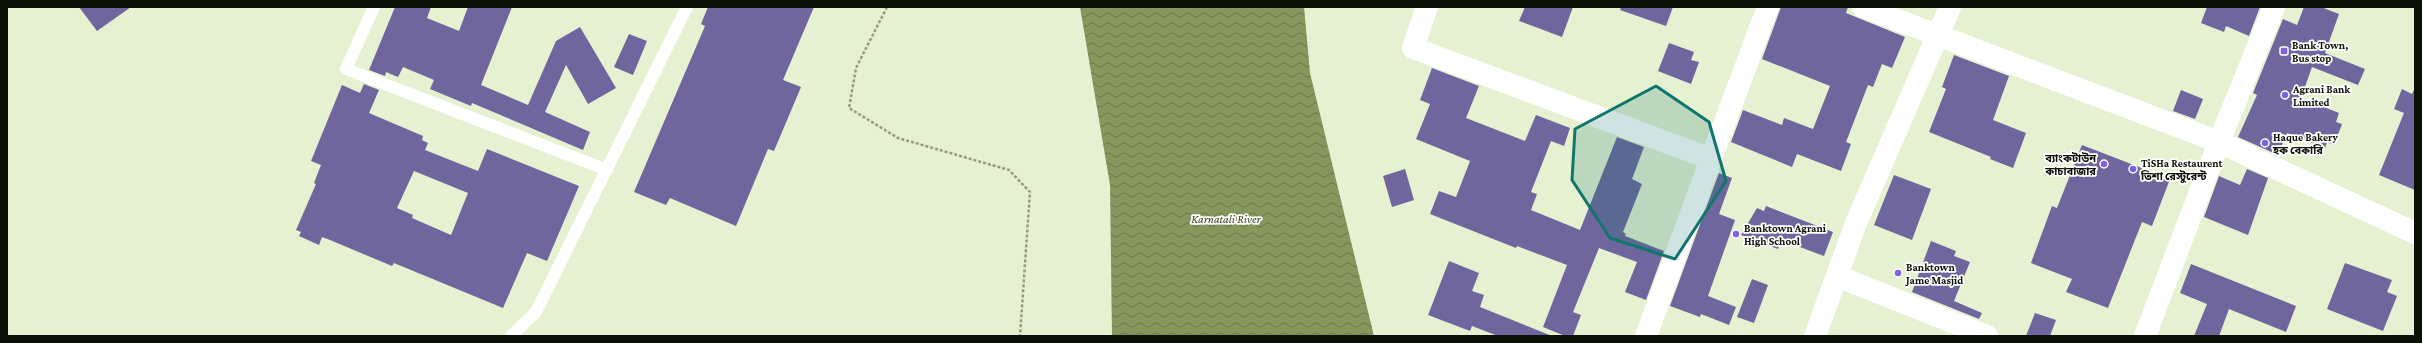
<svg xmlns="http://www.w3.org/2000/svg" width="2422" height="343" font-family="'Crimson Pro','Noto Sans Bengali',serif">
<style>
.water{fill:url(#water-waves)}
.building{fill:#6e669c;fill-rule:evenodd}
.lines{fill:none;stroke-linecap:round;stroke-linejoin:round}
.path{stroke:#939b84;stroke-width:2.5;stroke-dasharray:3 2;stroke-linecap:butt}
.lane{stroke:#fff;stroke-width:12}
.street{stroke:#fff;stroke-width:22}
.marked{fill:#0f766e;fill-opacity:0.2;stroke:#0f766e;stroke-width:3;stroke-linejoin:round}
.poi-dot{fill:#7e61dc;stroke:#fff;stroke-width:1.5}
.labels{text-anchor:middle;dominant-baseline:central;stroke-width:3.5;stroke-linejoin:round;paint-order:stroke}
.poi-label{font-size:11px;font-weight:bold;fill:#0c0f05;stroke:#fff;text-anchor:start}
.water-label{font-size:12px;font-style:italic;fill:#364216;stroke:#fff}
</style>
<defs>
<pattern id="water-waves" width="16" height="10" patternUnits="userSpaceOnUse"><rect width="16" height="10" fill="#84975d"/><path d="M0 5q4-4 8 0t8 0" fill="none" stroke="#6a7a4b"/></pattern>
</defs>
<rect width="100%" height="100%" fill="#e6f1d2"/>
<path class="water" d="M1080,7H1304L1310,73L1374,336H1112L1110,185Z"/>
<g class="building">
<path d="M79,7H131L97,31Z"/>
<path d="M395,7H431L427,18L459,31L468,7H512L481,85L528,105L556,41L580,27L616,88L588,104L566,65L545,112L590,132L583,150L472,103L471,106L430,89L434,80L403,67L398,77L386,72L385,76L369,70Z"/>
<path d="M708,7H814L783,80L801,87L774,151L768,149L736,226L670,198L666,205L634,192L705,26L701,24Z"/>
<path d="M1525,7H1573L1562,37L1519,21Z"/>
<path d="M1621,7H1673L1666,26L1620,10Z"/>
<path d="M1781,7H1848L1846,13L1905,37L1892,68L1882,64L1873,87L1868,85L1846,142L1851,144L1841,171L1797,154L1792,167L1731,142L1743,110L1782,125L1784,118L1813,129L1830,86L1762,59Z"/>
<path d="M2207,7H2260L2249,36L2226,26L2224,32L2201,23Z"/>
<path d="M2304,7H2321L2339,14L2325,53L2365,69L2358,85L2312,67L2301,98L2339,113L2336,122L2342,124L2334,145L2327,142L2325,148L2287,133L2278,155L2238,137L2257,95L2253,93L2283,19L2297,25Z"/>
<path d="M629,34L647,41L633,75L614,67Z"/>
<path d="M1669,43L1694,52L1691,60L1699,62L1691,84L1658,71Z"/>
<path d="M1954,55L2009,76L1993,120L2026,133L2013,168L1990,159L1991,157L1929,132L1946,89L1942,87Z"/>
<path d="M1432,68L1479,86L1466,118L1525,141L1536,115L1570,128L1564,146L1551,141L1531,192L1537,194L1531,210L1580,230L1617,137L1644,147L1632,179L1642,184L1623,232L1626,234L1625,236L1664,251L1646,300L1625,292L1637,262L1599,248L1573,312L1581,315L1573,336H1565L1543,327L1567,265L1517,246L1516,248L1430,214L1439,191L1456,197L1470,161L1416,139L1430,104L1420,100Z"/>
<path d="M364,84L379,90L369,113L423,136L422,140L428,143L425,150L478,171L487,149L579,186L547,261L527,253L503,308L394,263L392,266L330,240L322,237L319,245L299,236L301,232L296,230L316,184L314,183L321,165L311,161L342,85L360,93ZM414,171L468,193L451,235L412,218L413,215L397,208Z"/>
<path d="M2415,88V190L2379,175L2404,113L2394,109L2402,89L2412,94Z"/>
<path d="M2181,90L2203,99L2195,119L2173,111Z"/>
<path d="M2082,145L2170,179L2152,226L2142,222L2108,308L2066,292L2072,279L2031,263L2052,206L2057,208Z"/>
<path d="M1405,169L1414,200L1392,207L1383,176Z"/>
<path d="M2247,169L2268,178L2248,235L2204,217L2219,176L2240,185Z"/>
<path d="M1719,173L1732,178L1719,214L1735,220L1708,296L1736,307L1729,325L1701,314L1700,317L1670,306Z"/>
<path d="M1894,175L1931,189L1912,240L1874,225Z"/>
<path d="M1766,206L1833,232L1824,256L1781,240L1778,249L1741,235L1757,208L1764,211Z"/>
<path d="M1931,241L1956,251L1954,256L1970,262L1954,301L1982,313L1979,319L1912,292Z"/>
<path d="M1449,261L1479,273L1472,291L1484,295L1480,307L1552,336H1498L1472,326L1470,331L1428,315Z"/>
<path d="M2345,263L2392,280L2387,292L2397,296L2383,331L2327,309Z"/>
<path d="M2191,264L2296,306L2286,332L2229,309L2219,336H2194L2207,304L2180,293Z"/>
<path d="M1752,279L1768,285L1754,323L1737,317Z"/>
<path d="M2035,313L2056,320L2050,336H2026Z"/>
</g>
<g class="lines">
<path class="path" d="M887,7L856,68L849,108L898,138L1009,170L1030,192L1020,336"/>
<g class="lane">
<path d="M374,7L346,69L607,170"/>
<path d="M511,336L536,312L687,7"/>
</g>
<g class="street">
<path d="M1427,7L1413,48L1711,159L1646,336"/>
<path d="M1863,7L2219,142L2415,233"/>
<path d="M1711,159L1768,7"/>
<path d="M1837,276L1987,336"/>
<path d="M1815,336L1856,223L1950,7"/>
<path d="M2145,336L2219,142L2274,7"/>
</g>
</g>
<path class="marked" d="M1656,86L1709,122L1726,181L1675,259L1610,238L1572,180L1575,129Z"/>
<g class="poi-dot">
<rect x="2280" y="47" width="8" height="8" rx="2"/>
<circle cx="2285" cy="95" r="4"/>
<circle cx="2265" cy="143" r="4"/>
<circle cx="2104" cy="164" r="4"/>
<circle cx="2133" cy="169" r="4"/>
<circle cx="1736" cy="234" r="4"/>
<circle cx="1898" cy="273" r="4"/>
</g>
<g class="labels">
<g class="poi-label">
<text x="2292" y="45">Bank Town,<tspan x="2292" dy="13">Bus stop</tspan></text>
<text x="2293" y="89">Agrani Bank<tspan x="2293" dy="13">Limited</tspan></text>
<text x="2273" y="137">Haque Bakery<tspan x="2273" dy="13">হক বেকারি</tspan></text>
<text x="2096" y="158" text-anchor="end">ব্যাংকটাউন<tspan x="2096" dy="13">কাচাবাজার</tspan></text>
<text x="2141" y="163">TiSHa Restaurent<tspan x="2141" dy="13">তিশা রেস্টুরেন্ট</tspan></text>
<text x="1744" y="228">Banktown Agrani<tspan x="1744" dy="13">High School</tspan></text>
<text x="1906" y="267">Banktown<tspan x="1906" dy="13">Jame Masjid</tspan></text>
</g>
<g class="water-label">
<text x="1226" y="219">Karnatali River</text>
</g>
</g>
<rect width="2422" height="343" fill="none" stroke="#0c0f05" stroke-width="16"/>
</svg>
